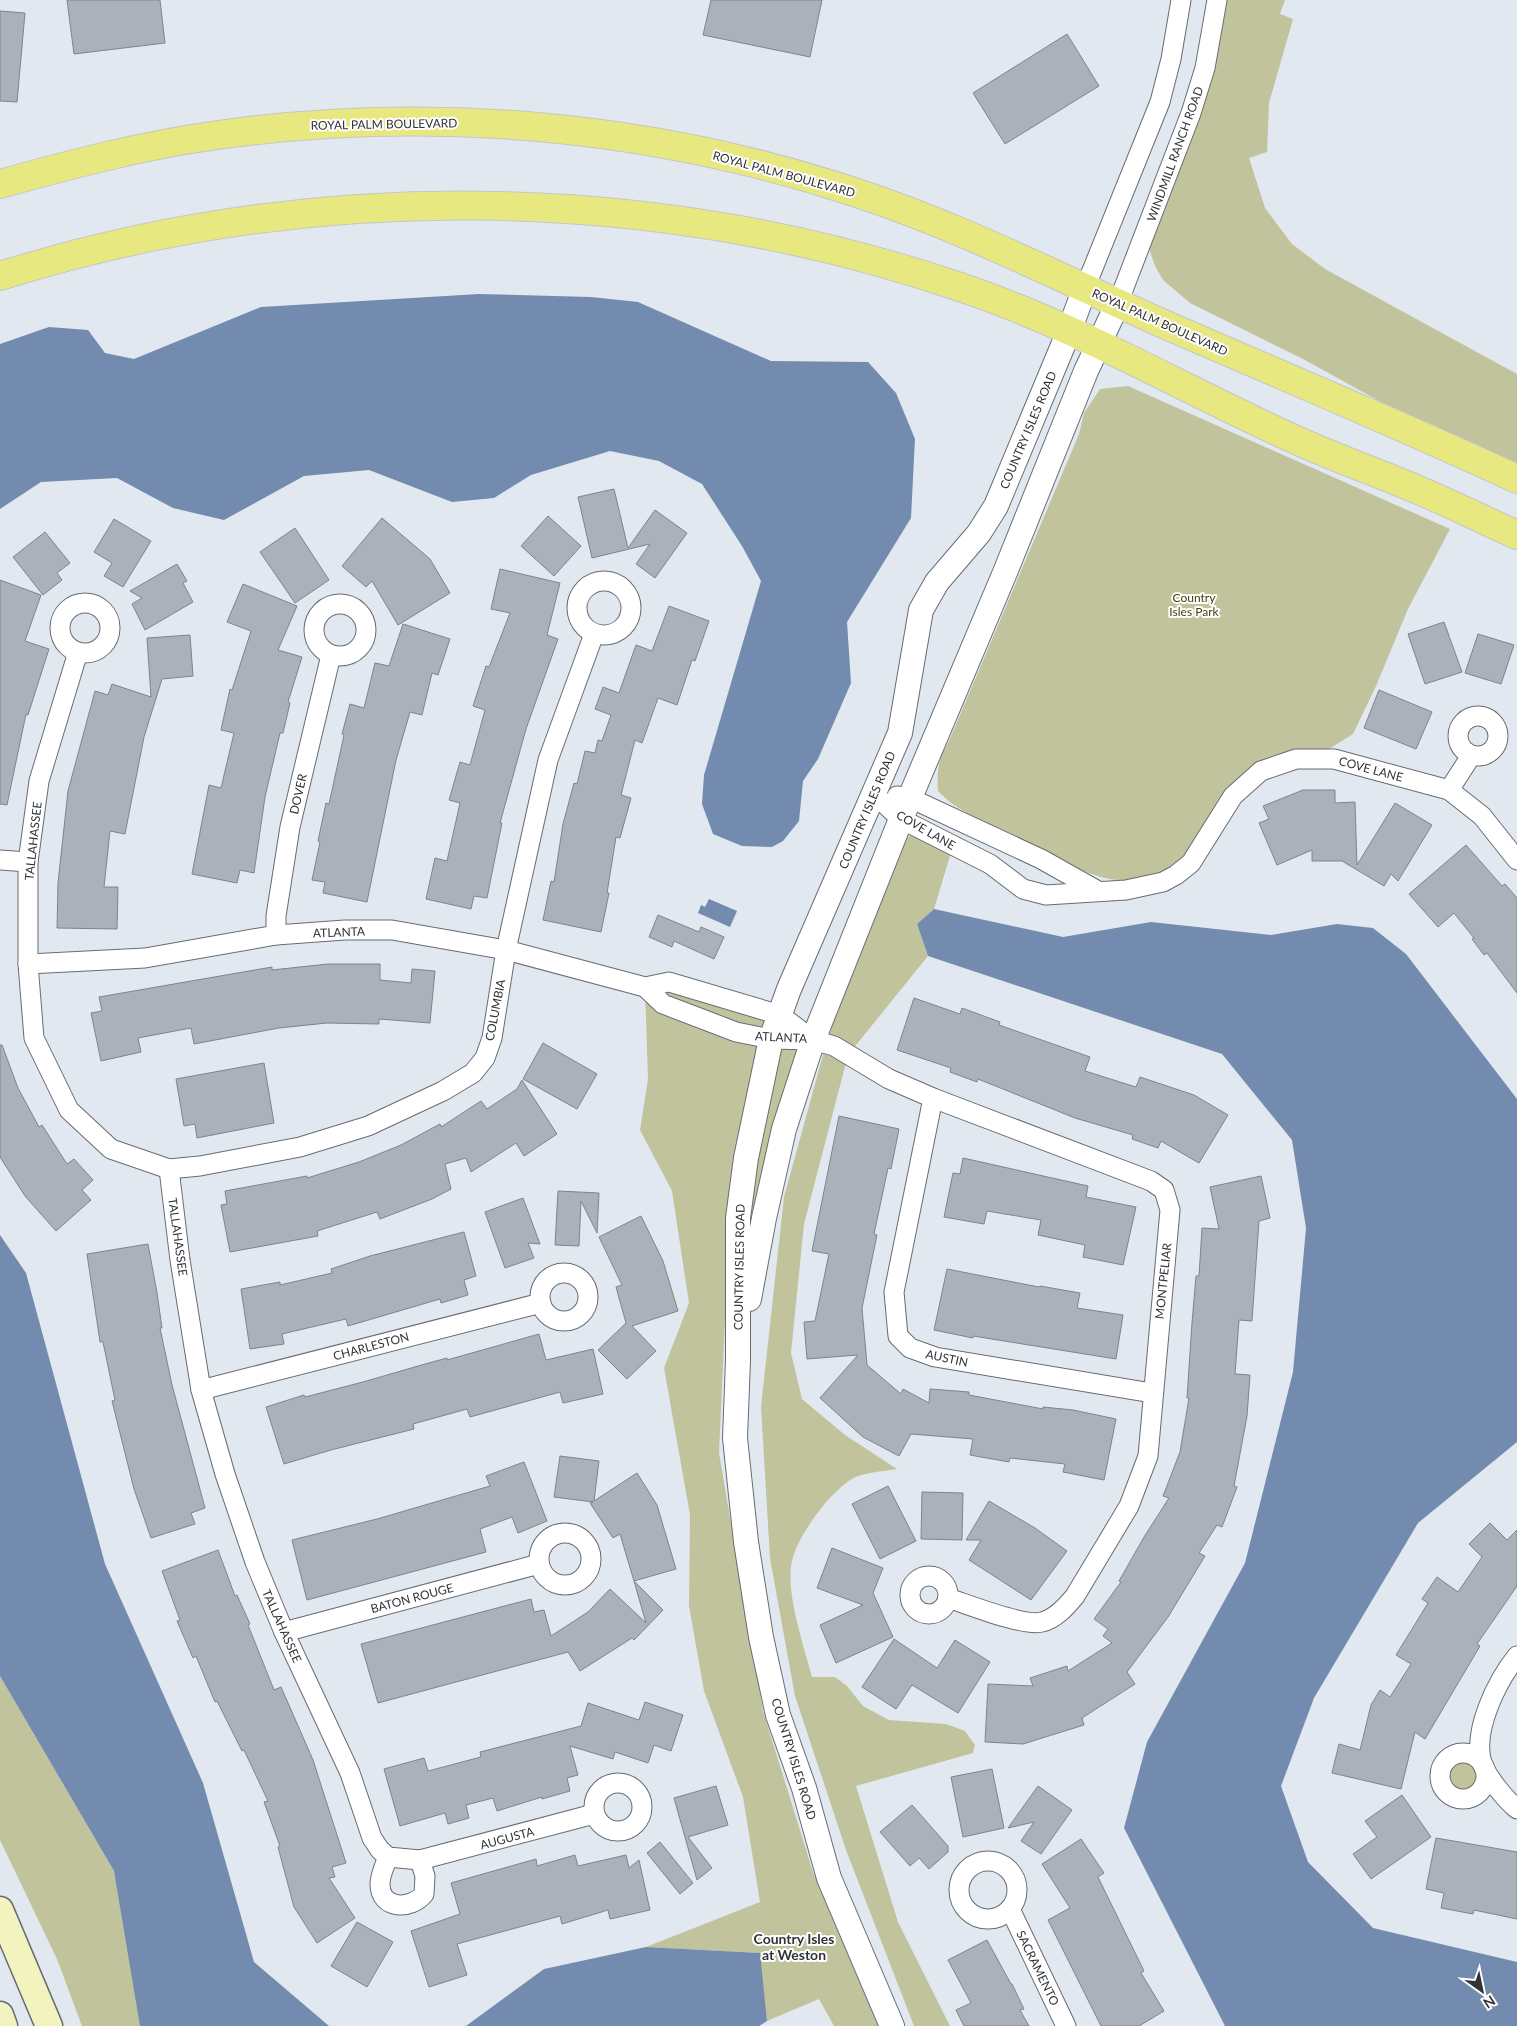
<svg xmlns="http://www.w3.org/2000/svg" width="1517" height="2026" font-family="Lato,sans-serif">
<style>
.green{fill:#c1c39d}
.water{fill:#738bae}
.building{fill:#abb1b9;stroke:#7f848c}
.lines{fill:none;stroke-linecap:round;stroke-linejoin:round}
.minor-casing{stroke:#676c73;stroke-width:21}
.tertiary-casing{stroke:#676c73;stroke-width:26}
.secondary-casing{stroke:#676c73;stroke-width:29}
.primary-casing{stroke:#c5c6c7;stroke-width:30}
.minor{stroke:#fff;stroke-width:19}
.tertiary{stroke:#fff;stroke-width:24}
.secondary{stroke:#f3f3bf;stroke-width:26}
.primary{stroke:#e8e880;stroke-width:28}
.labels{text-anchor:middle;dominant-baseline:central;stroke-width:4;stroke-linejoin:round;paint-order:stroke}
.street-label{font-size:12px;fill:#313336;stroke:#fff}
.park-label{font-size:12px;fill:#3f4009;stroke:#fff}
.neighbourhood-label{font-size:14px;font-weight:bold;fill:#313336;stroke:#fff}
</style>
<rect width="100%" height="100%" fill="#e2e8f0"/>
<g class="green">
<path d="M1217,0H1285L1280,14L1293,19L1269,103L1267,152L1249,158L1265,208L1292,244L1325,269L1517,374V463L1401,413L1303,359L1190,303L1163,280L1155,266L1149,249V224Z"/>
<path d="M1128,386L1450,529L1408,609L1376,686L1353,734L1321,754L1293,750C1266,772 1235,792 1210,817C1198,829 1192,849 1179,860C1128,903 1076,869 1027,842C998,825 961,816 938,791C937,770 938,760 949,741L1079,434L1084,413L1100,389Z"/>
<path d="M915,833L953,846L934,909L917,924L928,956L848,1055L804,1224L791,1353L802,1399L845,1435L897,1469C885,1471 868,1472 856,1477C833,1487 797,1536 792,1561C785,1592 804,1646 812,1677H835L847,1686L863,1706L889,1720L946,1724L965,1731L975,1745L973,1753L856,1786L898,1922L950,2026H914L846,1850L795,1696L770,1558L761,1407L784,1197L826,1044L895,851L904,839Z"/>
<path d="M645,987L780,1015L813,1040L726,1299L719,1453L763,1711L813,1872L878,2026H834L819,1999L767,2021L759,1953L646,1947L760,1902L743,1797L704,1691L689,1606L690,1515L664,1368L689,1303L672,1191L640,1130L648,1079Z"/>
<path d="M0,1676L114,1871L144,2026H82L57,1959L0,1840Z"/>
<circle cx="1462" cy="1777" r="22"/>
</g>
<g class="water">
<path d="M479,294L591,297L638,302L771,361L868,362L896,393L915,439L911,518L847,622L851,683L818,759L803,781L799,821L783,841L772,847L742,846L713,834L702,804L704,775L761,581L742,546L702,484L659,461L610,451L531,475L494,498L452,502L369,470L304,476L224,520L173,508L117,478L41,482L0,509V344L49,327L88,330L105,353L134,359L261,307Z"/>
<path d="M709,899L737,911L730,927L698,913L701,905L705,907Z"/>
<path d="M934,909L1063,937L1151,922L1271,935L1337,924L1373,928L1406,954L1517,1099V1442L1418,1523L1314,1698L1281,1786L1308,1862L1373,1928L1517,1962V2026H1225L1124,1828L1147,1742L1245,1563L1293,1372L1306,1228L1292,1140L1222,1054L928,956L917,924Z"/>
<path d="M0,1235L26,1273L105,1564L203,1783L254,1962L329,2026H140L114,1871L0,1676Z"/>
<path d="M646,1947L760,1953L767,2021L759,2026H466L544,1969Z"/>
</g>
<g class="building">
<path d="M67,0H160L165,43L74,54Z"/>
<path d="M711,0H822L810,57L703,35Z"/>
<path d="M0,11L25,13L17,102L0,101Z"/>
<path d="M1067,34L1099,86L1005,144L973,93Z"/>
<path d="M614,489L628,548L655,510L687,533L655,578L636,564L650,544L592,558L578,497Z"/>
<path d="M548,516L581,546L554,576L521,546Z"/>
<path d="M382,518L430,559L450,593L398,625L372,581L366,587L342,566Z"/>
<path d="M114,519L151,541L123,587L104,576L112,563L94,552Z"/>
<path d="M295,528L329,580L295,603L260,552Z"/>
<path d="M45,532L70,563L57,573L62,580L43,595L13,557Z"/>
<path d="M177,564L187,581L183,583L193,602L145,630L132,604L142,598L130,591Z"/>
<path d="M500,569L560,583L547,635L558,639L526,729L500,823H502L487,898L474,896L471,909L426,899L435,858L447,861L460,803L449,800L460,762L470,765L485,710L473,706L486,666L489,667L510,613L491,609Z"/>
<path d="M0,580L41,595L25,641L49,649L28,715L26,714L7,805L0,804Z"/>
<path d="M243,584L297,606L278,650L302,657L288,702L290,703L283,733H280L265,797L254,873L240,870L237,883L192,874L209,785L221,788L234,733L221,730L230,689L232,690L251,631L227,622Z"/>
<path d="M669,606L709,621L695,661L692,660L677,705L658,698L642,743L635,740L621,795L631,798L620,838L616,837L607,893H609L601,932L543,920L551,881L554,882L563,824L574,783L577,784L585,751L595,753L598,740L602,741L611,715L595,709L603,687L619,693L636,645L652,651Z"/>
<path d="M1444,622L1462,672L1425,684L1408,634Z"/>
<path d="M403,624L450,639L438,675L432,673L422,715L410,712L396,760L367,902L323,893L325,882L312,880L320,842L318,841L326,803L329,804L344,735L342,734L350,704L364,708L375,663L389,666Z"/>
<path d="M1478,634L1514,645L1501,684L1465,673Z"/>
<path d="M190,635L193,676L162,679L144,737L125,834L110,831L104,887H118L117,929L57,928L58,883L68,791L95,691L108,695L112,684L151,697L147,638Z"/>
<path d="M1379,690L1432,712L1416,749L1364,728Z"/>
<path d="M1303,790H1335V803L1355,802L1357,865L1395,803L1432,825L1398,881L1391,874L1384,886L1342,861H1312V850L1277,865L1259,823L1269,819L1263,806Z"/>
<path d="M1466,845L1502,886L1505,884L1517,898V993L1487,953L1484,955L1472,939L1474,938L1454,913L1438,927L1409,894Z"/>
<path d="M658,915L699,932L701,927L724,937L714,959L674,941L672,947L649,937Z"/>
<path d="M328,964H380V980L411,983L412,969L435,971L430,1023L379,1019V1024L327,1023L279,1028L194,1044L191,1028L138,1038L141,1052L101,1061L91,1013L102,1011L99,997L272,967V970Z"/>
<path d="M914,998L960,1014L962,1008L1000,1022L999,1025L1090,1057L1085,1071L1136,1087L1140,1077L1194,1095L1228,1115L1199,1163L1161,1141L1158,1148L1132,1139L1133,1135L1075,1118L978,1079L977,1082L950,1072L951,1068L897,1050Z"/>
<path d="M543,1043L597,1074L577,1109L523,1079Z"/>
<path d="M0,1045H2L18,1088L39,1127L42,1125L67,1164L74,1159L93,1180L82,1190L91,1200L56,1231L25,1196L0,1157Z"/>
<path d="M264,1063L274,1123L197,1138L195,1124L184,1126L176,1079Z"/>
<path d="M522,1080L557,1134L524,1156L516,1143L471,1172L466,1158L445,1164L451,1189L432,1199L380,1219L377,1212L317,1231L318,1236L230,1252L221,1205L227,1204L225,1191L307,1176V1178L359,1162L401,1145L440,1124L441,1127L481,1101L487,1109L517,1089Z"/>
<path d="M839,1116L899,1129L891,1169L888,1168L874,1234L877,1235L862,1308L867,1365L901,1394L903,1389L929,1403L930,1389L969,1392V1395L1043,1409V1407L1073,1410L1116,1419L1104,1480L1063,1472L1065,1464L1010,1458L1009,1462L970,1455L973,1439L911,1434L899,1456L863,1437L820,1398L858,1355L807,1359L804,1322L815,1321L829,1254L812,1251Z"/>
<path d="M963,1158L1088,1186L1086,1197L1136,1207L1123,1265L1083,1257L1085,1245L1038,1235L1041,1220L987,1211L984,1224L944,1217L953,1173L960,1174Z"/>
<path d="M1261,1176L1270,1218L1259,1221L1252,1321L1239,1320L1235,1374L1250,1375L1247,1416L1234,1486L1237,1487L1222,1527L1217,1525L1199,1553L1205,1556L1168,1617L1127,1672L1135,1684L1082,1718L1084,1725L1023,1744L985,1742L988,1684L1033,1686L1030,1678L1067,1666L1068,1671L1112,1643L1103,1636L1108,1629L1094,1619L1121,1582L1119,1581L1144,1537L1169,1498L1163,1496L1180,1452L1189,1398H1187L1192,1323L1196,1276H1199L1202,1228L1219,1229L1210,1187Z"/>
<path d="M558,1191L599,1193L597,1233L581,1201L579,1246L555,1245Z"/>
<path d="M523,1198L540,1244L528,1243L534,1258L505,1268L485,1212Z"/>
<path d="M641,1216L663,1261L678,1311L632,1326L656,1351L627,1379L598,1350L626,1323L616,1287L622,1285L599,1237Z"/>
<path d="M464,1232L476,1276L464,1280L468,1295L441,1303L440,1299L348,1326L346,1319L282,1334L284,1344L250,1349L241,1289L280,1282V1285L332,1273L331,1269L370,1256Z"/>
<path d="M148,1244L157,1293L162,1328H160L172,1385L205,1508L191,1513L195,1524L151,1538L134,1489L112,1401L115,1400L103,1342H100L87,1254Z"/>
<path d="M947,1269L1039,1287L1040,1286L1080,1293L1077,1308L1123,1315L1116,1359L973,1336V1338L934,1330Z"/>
<path d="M539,1334L546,1360L593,1349L603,1394L563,1403L560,1392L470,1417L467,1409L413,1424L414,1429L331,1450L284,1464L266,1407L304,1395L305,1397L363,1382L425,1364L447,1358V1360Z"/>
<path d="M560,1456L599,1461L594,1501L637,1473L657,1505L676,1569L634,1581L620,1534L613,1538L590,1503L593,1502L554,1497Z"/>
<path d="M524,1462L547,1521L518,1533L512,1517L480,1529L486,1552L307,1600L292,1540L377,1519L490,1486L486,1476Z"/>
<path d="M888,1486L916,1541L880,1559L852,1504Z"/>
<path d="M922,1492L963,1493L962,1540L921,1539Z"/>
<path d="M989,1501L1035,1528L1067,1551L1031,1600L969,1560L981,1540H966Z"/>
<path d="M1490,1523L1507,1540L1517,1530V1586L1477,1644L1480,1646L1425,1739L1415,1732L1401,1789L1332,1773L1339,1744L1360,1750L1371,1705L1380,1690L1390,1697L1411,1664L1396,1655L1428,1603L1422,1599L1437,1577L1458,1592L1482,1557L1469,1544Z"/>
<path d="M832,1548L883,1568L873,1593L893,1637L836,1663L820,1625L863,1605L817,1588Z"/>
<path d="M218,1550L235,1596L237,1595L250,1624L248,1625L274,1690L281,1687L313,1760L346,1863L332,1867L335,1877L329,1878L355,1918L317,1943L294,1907L278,1847L280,1846L264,1802L268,1801L244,1750L242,1751L217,1701L215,1702L196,1656L193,1658L177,1621L180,1620L162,1571Z"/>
<path d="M634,1581L663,1610L634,1640L632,1638L580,1671L568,1652L378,1703L361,1644L531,1599L534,1612L544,1610L551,1636L588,1612L610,1589L646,1623Z"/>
<path d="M894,1639L937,1668L955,1640L990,1662L958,1713L912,1685L896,1709L862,1687Z"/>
<path d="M645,1702L683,1715L671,1751L654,1745L648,1763L615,1752L613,1759L570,1746L578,1775L567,1778L570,1791L542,1799V1797L497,1811L493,1798L466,1805L469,1818L448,1824L445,1813L400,1826L384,1769L424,1758L428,1771L481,1757L480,1752L581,1726L588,1703L639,1720Z"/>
<path d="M992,1769L1004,1828L963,1837L951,1777Z"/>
<path d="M716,1786L728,1825L688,1837L712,1868L697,1880L674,1798Z"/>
<path d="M1038,1786L1072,1810L1041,1854L1021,1841L1034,1822L1008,1828Z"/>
<path d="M1402,1795L1431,1837L1371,1879L1353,1854L1377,1837L1365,1821Z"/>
<path d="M912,1805L948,1846V1852L929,1869L919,1858L910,1866L880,1832Z"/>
<path d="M1436,1838L1517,1852V1919L1474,1910L1473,1914L1441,1908L1444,1893L1426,1889Z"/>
<path d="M1081,1839L1104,1873L1098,1877L1144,1971L1141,1973L1164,2011L1139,2026H1101L1048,1920L1070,1908L1042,1864Z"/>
<path d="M660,1842L693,1883L680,1894L647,1853Z"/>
<path d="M575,1855L578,1866L626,1855L629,1868L639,1860L650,1910L610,1919L608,1910L562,1924L560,1916L457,1944L467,1975L429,1987L411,1931L460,1914L451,1883L536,1859L537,1866Z"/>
<path d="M357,1922L393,1942L367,1987L331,1966Z"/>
<path d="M987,1940L1011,1984H1012L1024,2009L1020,2010L1029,2026H964L956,2010L971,2003L948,1960Z"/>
</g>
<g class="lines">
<g class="minor-casing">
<g id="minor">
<path d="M1085,288L1160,102L1171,59L1181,0"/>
<path d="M1118,303L1191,113L1205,68L1217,0"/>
<circle cx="604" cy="608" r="27"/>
<circle cx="85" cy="628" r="25"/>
<circle cx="340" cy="630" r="26"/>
<path d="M78,652L39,781L28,862V964L34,1038L69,1110L111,1149L169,1169L200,1166L300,1147L368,1126L443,1091L473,1073L485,1058L492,1038L506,950L548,760L594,634"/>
<circle cx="1478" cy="736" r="20"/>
<path d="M1449,790L1471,756"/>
<path d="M874,794L901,819L990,864L1023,889L1046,895L1126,890L1163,882L1176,875L1191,863L1233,796L1261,771L1296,759H1334L1449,790L1482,816L1517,860"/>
<path d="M897,796L910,798L1041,859L1098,891"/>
<path d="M0,860L28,862"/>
<path d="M276,935V916L290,827L331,655"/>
<path d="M28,964L145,958L276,935L345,930H392L506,950L645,987L669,982L780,1015L813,1040"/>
<path d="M645,987L663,1004L736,1032L771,1039L813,1040L834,1046L889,1079L933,1098L1151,1181L1164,1190L1170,1210L1148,1456L1129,1506L1075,1596C1066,1607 1055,1619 1042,1622C1024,1627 967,1604 948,1598"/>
<path d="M933,1098L894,1292L898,1336L910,1348L935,1357L1152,1393"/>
<path d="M169,1169L180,1260L201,1390L225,1474L255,1562L284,1632L350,1773L372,1838L380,1850L388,1857L420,1860L594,1814"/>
<circle cx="564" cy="1297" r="24"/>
<path d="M201,1390L541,1303"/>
<circle cx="565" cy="1559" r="26"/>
<circle cx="929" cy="1595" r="19"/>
<path d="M284,1632L539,1564"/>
<path d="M1517,1656C1497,1681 1472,1731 1482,1763C1487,1777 1506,1800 1517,1809"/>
<circle cx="1463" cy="1776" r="23"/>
<circle cx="618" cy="1807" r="24"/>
<path d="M388,1857C385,1865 380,1875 380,1884C380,1910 411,1910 424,1894L425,1876L420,1860"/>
<circle cx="988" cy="1890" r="29"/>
<path d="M1010,1909L1066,2026"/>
</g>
</g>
<g class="tertiary-casing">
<g id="tertiary">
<path d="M749,1299L764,1218L784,1129L813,1040L901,819L1006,570L1086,371L1118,303"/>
<path d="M892,2026L829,1878L804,1788L778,1715L761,1637L746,1542L735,1438L738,1360V1218L746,1158L771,1039L789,989L900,733L921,610L937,582L979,533L996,506L1069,331L1085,288"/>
</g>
</g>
<g class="secondary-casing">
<g id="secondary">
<path d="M0,1910L49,2026"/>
<path d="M0,2015L4,2026"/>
</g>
</g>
<g class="primary-casing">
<g id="primary">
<path d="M0,184C72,164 144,145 218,135C431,105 653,125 857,193C964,228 1064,280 1166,325C1283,376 1401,425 1517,479"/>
<path d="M0,276C310,179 649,182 957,286C1078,326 1188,392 1305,444C1341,460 1379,473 1416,489C1450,503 1483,520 1517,535"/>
</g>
</g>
<use href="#minor" class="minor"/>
<use href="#tertiary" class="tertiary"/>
<use href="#secondary" class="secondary"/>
<use href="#primary" class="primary"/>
</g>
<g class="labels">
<g class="street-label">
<text transform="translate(384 124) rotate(-1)">ROYAL PALM BOULEVARD</text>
<text transform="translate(1175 154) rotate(-70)">WINDMILL RANCH ROAD</text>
<text transform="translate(784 174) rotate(15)">ROYAL PALM BOULEVARD</text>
<text transform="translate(1160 322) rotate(24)">ROYAL PALM BOULEVARD</text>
<text transform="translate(1028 430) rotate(-67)">COUNTRY ISLES ROAD</text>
<text transform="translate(1371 769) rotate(15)">COVE LANE</text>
<text transform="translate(298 794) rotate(-77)">DOVER</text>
<text transform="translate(867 810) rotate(-67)">COUNTRY ISLES ROAD</text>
<text transform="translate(926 830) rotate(30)">COVE LANE</text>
<text transform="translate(33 841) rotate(-84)">TALLAHASSEE</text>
<text transform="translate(339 932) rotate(-2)">ATLANTA</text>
<text transform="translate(495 1010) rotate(-79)">COLUMBIA</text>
<text transform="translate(781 1037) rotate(3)">ATLANTA</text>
<text transform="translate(178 1237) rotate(82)">TALLAHASSEE</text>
<text transform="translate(739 1267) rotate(-89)">COUNTRY ISLES ROAD</text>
<text transform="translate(1163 1281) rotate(-84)">MONTPELIAR</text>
<text transform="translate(371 1346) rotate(-15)">CHARLESTON</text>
<text transform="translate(947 1358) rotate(12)">AUSTIN</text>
<text transform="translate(412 1598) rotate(-15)">BATON ROUGE</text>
<text transform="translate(282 1626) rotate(66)">TALLAHASSEE</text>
<text transform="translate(794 1759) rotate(73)">COUNTRY ISLES ROAD</text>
<text transform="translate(507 1838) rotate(-15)">AUGUSTA</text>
<text transform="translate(1038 1968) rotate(64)">SACRAMENTO</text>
</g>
<g class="park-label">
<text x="1194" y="597">Country<tspan x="1194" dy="14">Isles Park</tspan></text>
</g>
<g class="neighbourhood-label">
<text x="794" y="1938">Country Isles<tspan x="794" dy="16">at Weston</tspan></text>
</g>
</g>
<g transform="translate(1482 1991) rotate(147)" stroke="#ffffff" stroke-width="4" paint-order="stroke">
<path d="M0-4L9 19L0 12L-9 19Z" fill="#313336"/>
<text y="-8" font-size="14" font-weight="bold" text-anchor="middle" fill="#313336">N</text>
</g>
</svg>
